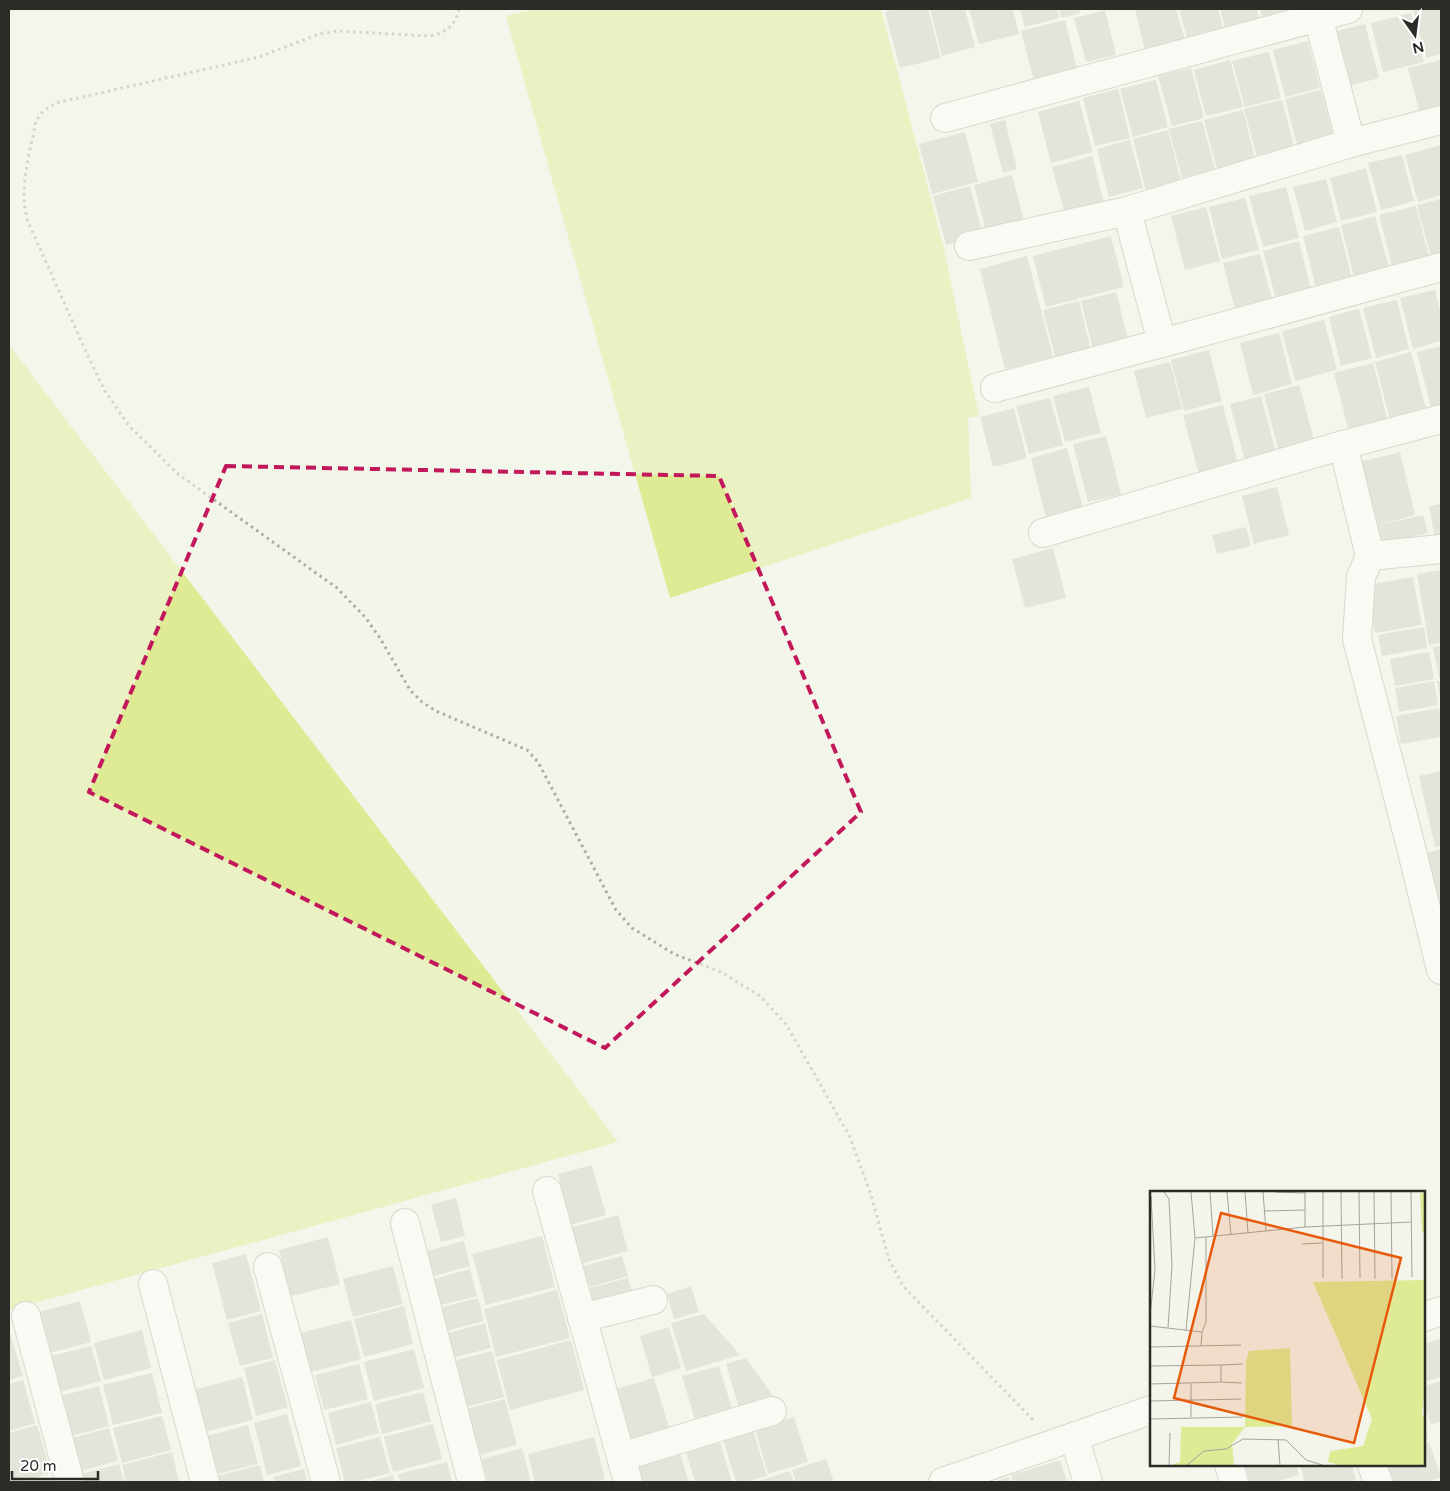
<svg xmlns="http://www.w3.org/2000/svg" width="1450" height="1491" font-family="'Varela Round',sans-serif">
<style>
.green{fill:#dfea94}
.building{fill:#cfd1c7}
.lines{fill:none;stroke-linecap:round;stroke-linejoin:round}
.minor-casing{stroke:#b6b7ad;stroke-width:30}
.path{stroke:#abada4;stroke-width:3;stroke-dasharray:2.5 4;stroke-linecap:butt}
.minor{stroke:#fff;stroke-width:28}
.marked{fill:none;stroke:#c2185b;stroke-width:4;stroke-dasharray:10 6;stroke-linejoin:round}
.inset-road{fill:none;stroke:#a3a49c;stroke-width:1}
.view{fill:#e8590c;fill-opacity:0.15;stroke:#e8590c;stroke-width:2.5}
.inset-edge{fill:none;stroke:#2b2b27;stroke-width:2.5}
</style>
<rect width="100%" height="100%" fill="#f3f5ea"/>
<g class="green">
<path d="M534,9H881L943,245L979,416L968,418L971,498L670,598L506,16Z"/>
<path d="M9,345L618,1142L9,1310Z"/>
</g>
<g class="building">
<path d="M896,9H928L941,58L900,68L885,12Z"/>
<path d="M930,9H965L975,47L942,56Z"/>
<path d="M969,9H1013L1019,34L979,44Z"/>
<path d="M1020,9H1057L1059,18L1025,27Z"/>
<path d="M1059,9H1079L1080,13L1061,18Z"/>
<path d="M1135,9H1176L1185,40L1145,51Z"/>
<path d="M1179,9H1218L1224,32L1188,41Z"/>
<path d="M1220,9H1257L1260,20L1226,30Z"/>
<path d="M1260,9H1303L1263,20Z"/>
<path d="M1419,9H1441V54L1426,58L1413,10Z"/>
<path d="M1105,10L1116,55L1086,62L1074,18Z"/>
<path d="M1411,13L1424,62L1383,72L1371,23Z"/>
<path d="M1065,20L1078,73L1035,84L1021,31Z"/>
<path d="M1365,24L1379,78L1339,89L1325,34Z"/>
<path d="M1308,41L1320,88L1285,97L1273,50Z"/>
<path d="M1269,52L1281,98L1245,107L1232,61Z"/>
<path d="M1230,60L1243,107L1206,116L1194,70Z"/>
<path d="M1441,60V113L1421,118L1408,68Z"/>
<path d="M1191,68L1204,118L1172,126L1158,76Z"/>
<path d="M1156,80L1168,127L1133,137L1120,89Z"/>
<path d="M1118,89L1130,138L1095,146L1083,98Z"/>
<path d="M1321,90L1333,136L1297,145L1285,99Z"/>
<path d="M1282,100L1295,151L1258,160L1244,109Z"/>
<path d="M1079,101L1093,152L1051,163L1038,112Z"/>
<path d="M1243,110L1256,163L1218,173L1204,120Z"/>
<path d="M1005,120L1017,169L1003,173L990,124Z"/>
<path d="M1202,121L1215,169L1182,178L1169,129Z"/>
<path d="M1168,130L1181,181L1146,191L1133,139Z"/>
<path d="M965,132L978,182L932,194L919,144Z"/>
<path d="M1130,140L1143,188L1109,197L1097,149Z"/>
<path d="M1441,145V195L1418,202L1405,155Z"/>
<path d="M1402,155L1414,201L1381,210L1368,163Z"/>
<path d="M1092,156L1104,203L1065,214L1052,167Z"/>
<path d="M1366,168L1377,212L1341,221L1330,178Z"/>
<path d="M1012,175L1025,226L987,236L974,185Z"/>
<path d="M1326,179L1337,222L1305,231L1293,187Z"/>
<path d="M970,186L983,235L946,245L933,196Z"/>
<path d="M1286,187L1299,238L1263,247L1249,196Z"/>
<path d="M1245,198L1259,250L1222,259L1209,207Z"/>
<path d="M1441,199V254L1431,257L1417,205Z"/>
<path d="M1416,206L1429,257L1392,266L1379,215Z"/>
<path d="M1206,207L1220,261L1185,270L1171,216Z"/>
<path d="M1375,216L1389,268L1354,277L1341,225Z"/>
<path d="M1339,227L1352,279L1316,288L1303,236Z"/>
<path d="M1111,236L1124,287L1046,307L1033,256Z"/>
<path d="M1299,241L1311,290L1276,299L1263,251Z"/>
<path d="M1260,254L1273,303L1236,313L1223,263Z"/>
<path d="M1027,256L1053,357L1005,369L980,269Z"/>
<path d="M1435,290L1441,315V341L1413,349L1400,298Z"/>
<path d="M1116,292L1128,340L1093,349L1081,301Z"/>
<path d="M1397,300L1409,349L1376,358L1363,308Z"/>
<path d="M1079,301L1091,351L1056,360L1043,310Z"/>
<path d="M1359,309L1372,358L1341,366L1329,317Z"/>
<path d="M1324,320L1337,370L1295,381L1282,331Z"/>
<path d="M1279,333L1292,384L1253,395L1240,343Z"/>
<path d="M1441,346V408L1432,411L1417,352Z"/>
<path d="M1209,350L1222,401L1184,411L1171,360Z"/>
<path d="M1411,352L1427,413L1391,423L1375,362Z"/>
<path d="M1170,362L1182,409L1146,418L1134,371Z"/>
<path d="M1373,363L1389,426L1350,436L1334,373Z"/>
<path d="M1299,385L1315,443L1279,453L1264,394Z"/>
<path d="M1089,387L1101,433L1065,442L1053,396Z"/>
<path d="M1261,396L1276,453L1245,461L1230,404Z"/>
<path d="M1050,398L1063,445L1029,454L1016,406Z"/>
<path d="M1223,405L1239,468L1200,478L1183,415Z"/>
<path d="M1014,408L1027,458L993,467L980,417Z"/>
<path d="M1106,436L1121,494L1088,502L1073,444Z"/>
<path d="M1067,448L1083,508L1046,518L1031,458Z"/>
<path d="M1400,452L1415,515L1374,526L1359,462Z"/>
<path d="M1277,487L1289,535L1254,544L1242,496Z"/>
<path d="M1441,504V537L1435,538L1429,506Z"/>
<path d="M1423,515L1428,533L1379,545L1375,526Z"/>
<path d="M1246,527L1251,546L1217,554L1212,535Z"/>
<path d="M1053,548L1066,598L1025,608L1012,559Z"/>
<path d="M1441,570V643L1429,645L1417,574Z"/>
<path d="M1413,577L1422,625L1375,633L1367,585Z"/>
<path d="M1424,627L1427,648L1382,656L1378,635Z"/>
<path d="M1441,646V678H1439L1433,647Z"/>
<path d="M1429,652L1434,679L1395,686L1390,659Z"/>
<path d="M1434,681L1438,705L1399,712L1395,688Z"/>
<path d="M1437,681H1441V699H1440Z"/>
<path d="M1439,708L1441,720V737L1401,744L1396,716Z"/>
<path d="M1441,771V846L1435,847L1419,776Z"/>
<path d="M1441,849V913L1426,853Z"/>
<path d="M592,1165L606,1215L571,1225L558,1174Z"/>
<path d="M456,1198L465,1236L441,1242L431,1205Z"/>
<path d="M618,1215L628,1251L580,1264L570,1228Z"/>
<path d="M542,1236L555,1287L486,1305L472,1254Z"/>
<path d="M328,1237L340,1284L291,1296L279,1250Z"/>
<path d="M464,1241L470,1266L434,1276L427,1251Z"/>
<path d="M246,1254L261,1311L227,1320L212,1263Z"/>
<path d="M622,1256L628,1276L590,1287L583,1266Z"/>
<path d="M393,1266L403,1304L353,1317L343,1279Z"/>
<path d="M470,1269L477,1296L437,1306L430,1280Z"/>
<path d="M628,1278L635,1303L596,1313L590,1288Z"/>
<path d="M691,1286L699,1312L674,1319L667,1294Z"/>
<path d="M557,1290L570,1338L496,1357L484,1309Z"/>
<path d="M478,1298L484,1321L439,1333L432,1310Z"/>
<path d="M80,1301L91,1342L46,1354L35,1313Z"/>
<path d="M404,1306L413,1344L364,1357L354,1319Z"/>
<path d="M262,1314L273,1358L240,1366L228,1323Z"/>
<path d="M704,1314L740,1355L686,1371L671,1323Z"/>
<path d="M351,1320L361,1359L311,1372L300,1333Z"/>
<path d="M485,1323L491,1348L448,1359L442,1335Z"/>
<path d="M669,1327L681,1368L652,1377L640,1336Z"/>
<path d="M9,1330L23,1376L9,1380Z"/>
<path d="M142,1330L151,1368L104,1380L94,1343Z"/>
<path d="M1441,1338V1377L1424,1382V1344Z"/>
<path d="M571,1340L584,1390L510,1410L497,1360Z"/>
<path d="M91,1346L101,1381L59,1392L50,1356Z"/>
<path d="M414,1349L424,1388L374,1401L364,1362Z"/>
<path d="M492,1351L504,1397L461,1408L450,1362Z"/>
<path d="M746,1358L775,1399L739,1409L726,1364Z"/>
<path d="M275,1360L288,1407L256,1416L244,1368Z"/>
<path d="M359,1364L368,1399L324,1410L315,1375Z"/>
<path d="M719,1366L733,1412L696,1423L682,1376Z"/>
<path d="M152,1373L162,1413L113,1425L103,1385Z"/>
<path d="M242,1377L253,1420L201,1433L190,1391Z"/>
<path d="M654,1378L671,1434L626,1447L609,1391Z"/>
<path d="M23,1380L35,1423L9,1431V1384Z"/>
<path d="M1441,1381V1421L1431,1425L1424,1402V1386Z"/>
<path d="M99,1386L109,1426L64,1438L53,1398Z"/>
<path d="M423,1392L431,1421L382,1434L375,1404Z"/>
<path d="M505,1399L517,1445L478,1455L466,1409Z"/>
<path d="M371,1402L379,1433L336,1445L328,1413Z"/>
<path d="M287,1414L301,1466L267,1475L254,1423Z"/>
<path d="M162,1416L171,1450L122,1463L113,1428Z"/>
<path d="M794,1417L808,1462L768,1474L755,1428Z"/>
<path d="M433,1424L442,1459L393,1472L384,1437Z"/>
<path d="M37,1425L51,1473L20,1482H12L9,1469V1433Z"/>
<path d="M248,1425L258,1464L213,1475L203,1437Z"/>
<path d="M1424,1425L1428,1438L1424,1439Z"/>
<path d="M752,1427L767,1476L746,1482H736L722,1436Z"/>
<path d="M109,1428L118,1461L77,1472L68,1439Z"/>
<path d="M380,1437L390,1473L354,1482H345L336,1448Z"/>
<path d="M594,1437L605,1479L591,1482H535L528,1454Z"/>
<path d="M720,1442L732,1482H695L686,1452Z"/>
<path d="M1429,1442L1441,1477L1428,1482H1387L1380,1465H1424V1444Z"/>
<path d="M522,1448L531,1482H488L482,1459Z"/>
<path d="M172,1452L179,1482H126L122,1465Z"/>
<path d="M680,1453L689,1482H636L632,1467Z"/>
<path d="M826,1459L834,1482H796L792,1470Z"/>
<path d="M1060,1460L1067,1482H1013L1011,1475Z"/>
<path d="M447,1462L452,1482H400L398,1474Z"/>
<path d="M119,1464L124,1482H82L80,1474Z"/>
<path d="M260,1465L264,1482H216L214,1477Z"/>
<path d="M1245,1465H1296L1299,1475L1274,1482H1250Z"/>
<path d="M1300,1465H1352L1356,1480L1348,1482H1305Z"/>
<path d="M304,1469L308,1482H275L273,1477Z"/>
<path d="M790,1471L794,1482H756Z"/>
<path d="M393,1475L395,1482H368Z"/>
<path d="M1009,1477L1010,1482H994Z"/>
</g>
<g class="lines">
<g class="minor-casing">
<g id="minor">
<path d="M1316,9L1351,143"/>
<path d="M945,118L1348,9"/>
<path d="M1127,211L1351,143L1441,120"/>
<path d="M969,246L1127,211L1162,343L995,388"/>
<path d="M1162,343L1441,267"/>
<path d="M1343,445L1370,556L1441,549"/>
<path d="M1043,533L1343,445L1441,419"/>
<path d="M1370,556L1361,577L1357,639L1411,847L1441,970"/>
<path d="M547,1191L628,1482"/>
<path d="M405,1223L472,1482"/>
<path d="M268,1267L326,1482"/>
<path d="M153,1284L205,1482"/>
<path d="M26,1316L70,1482"/>
<path d="M1424,1317L1441,1311"/>
<path d="M582,1318L653,1300"/>
<path d="M1074,1437L1088,1482"/>
<path d="M621,1457L772,1411"/>
<path d="M1229,1465L1234,1482"/>
<path d="M1372,1465L1378,1482"/>
<path d="M943,1482L1151,1410"/>
</g>
</g>
<path class="path" d="M459,9C455,26 446,33 429,36L337,31L319,34L259,57L56,103L43,111L36,121C30,153 17,193 29,224L87,354L105,391L129,426L178,474L337,588L365,617L380,638L410,690L422,702L436,711L527,750L538,762L616,910L632,928L674,954L721,972L760,996L786,1024L850,1137L871,1195L889,1260L903,1286L1034,1421"/>
<use href="#minor" class="minor"/>
</g>
<path d="M0 0H1450V1491H0ZM226,466L719,476L861,812L605,1048L89,792Z" fill="#f3f5ea" fill-opacity=".55" fill-rule="evenodd"/>
<path class="marked" d="M226,466L719,476L861,812L605,1048L89,792Z"/>
<g transform="translate(1150 1191)">
<rect width="275" height="275" fill="#f3f5ea"/>
<path d="M270,2H275V41H272ZM275,89V195L272,225H275V274H189L178,271L180,260L213,255L222,228L163,91ZM140,157L142,235L95,236L82,253L84,274H21L30,271L31,236H95L96,170L99,160Z" fill="#dfea94"/>
<path class="inset-road" d="M14,1L19,8L22,74L18,137M60,1L63,45M77,1L81,44M95,1L98,42M113,1L116,40M125,1L155,2M173,1V87M191,1L192,88M209,1L210,87M224,1L225,88M241,1L242,88M261,1L262,86M114,20L155,19M155,36V1M45,47L155,36L261,31M152,53L172,52M0,124L5,79L1,5M0,135L52,141L51,155M36,139L45,47L41,1M52,141L56,131V46M0,156L91,154M0,175L71,174M92,192L71,191V174L93,173M0,193L71,191M41,193V226M0,210L91,208M0,228L93,226M128,248L130,274M19,274L20,242M37,274L54,260L76,258L93,248L136,249L156,269L172,274"/>
<path class="view" d="M71,22L251,67L204,252L24,207Z"/>
<rect width="275" height="275" class="inset-edge"/>
</g>
<rect width="1450" height="1491" fill="none" stroke="#2b2b27" stroke-width="20"/>
<g transform="translate(1415 35) rotate(166)" stroke="#ffffff" stroke-width="4" paint-order="stroke">
<path d="M0-4L9 19L0 12L-9 19Z" fill="#2b2b27"/>
<text y="-8" font-size="14" font-weight="bold" text-anchor="middle" fill="#2b2b27">N</text>
</g>
<path d="M12 1471v8h86v-8" fill="none" stroke="#2b2b27" stroke-width="2.5"/>
<text x="20" y="1471" font-size="15" fill="#2b2b27" stroke="#ffffff" stroke-width="4" paint-order="stroke">20 m</text>
</svg>
